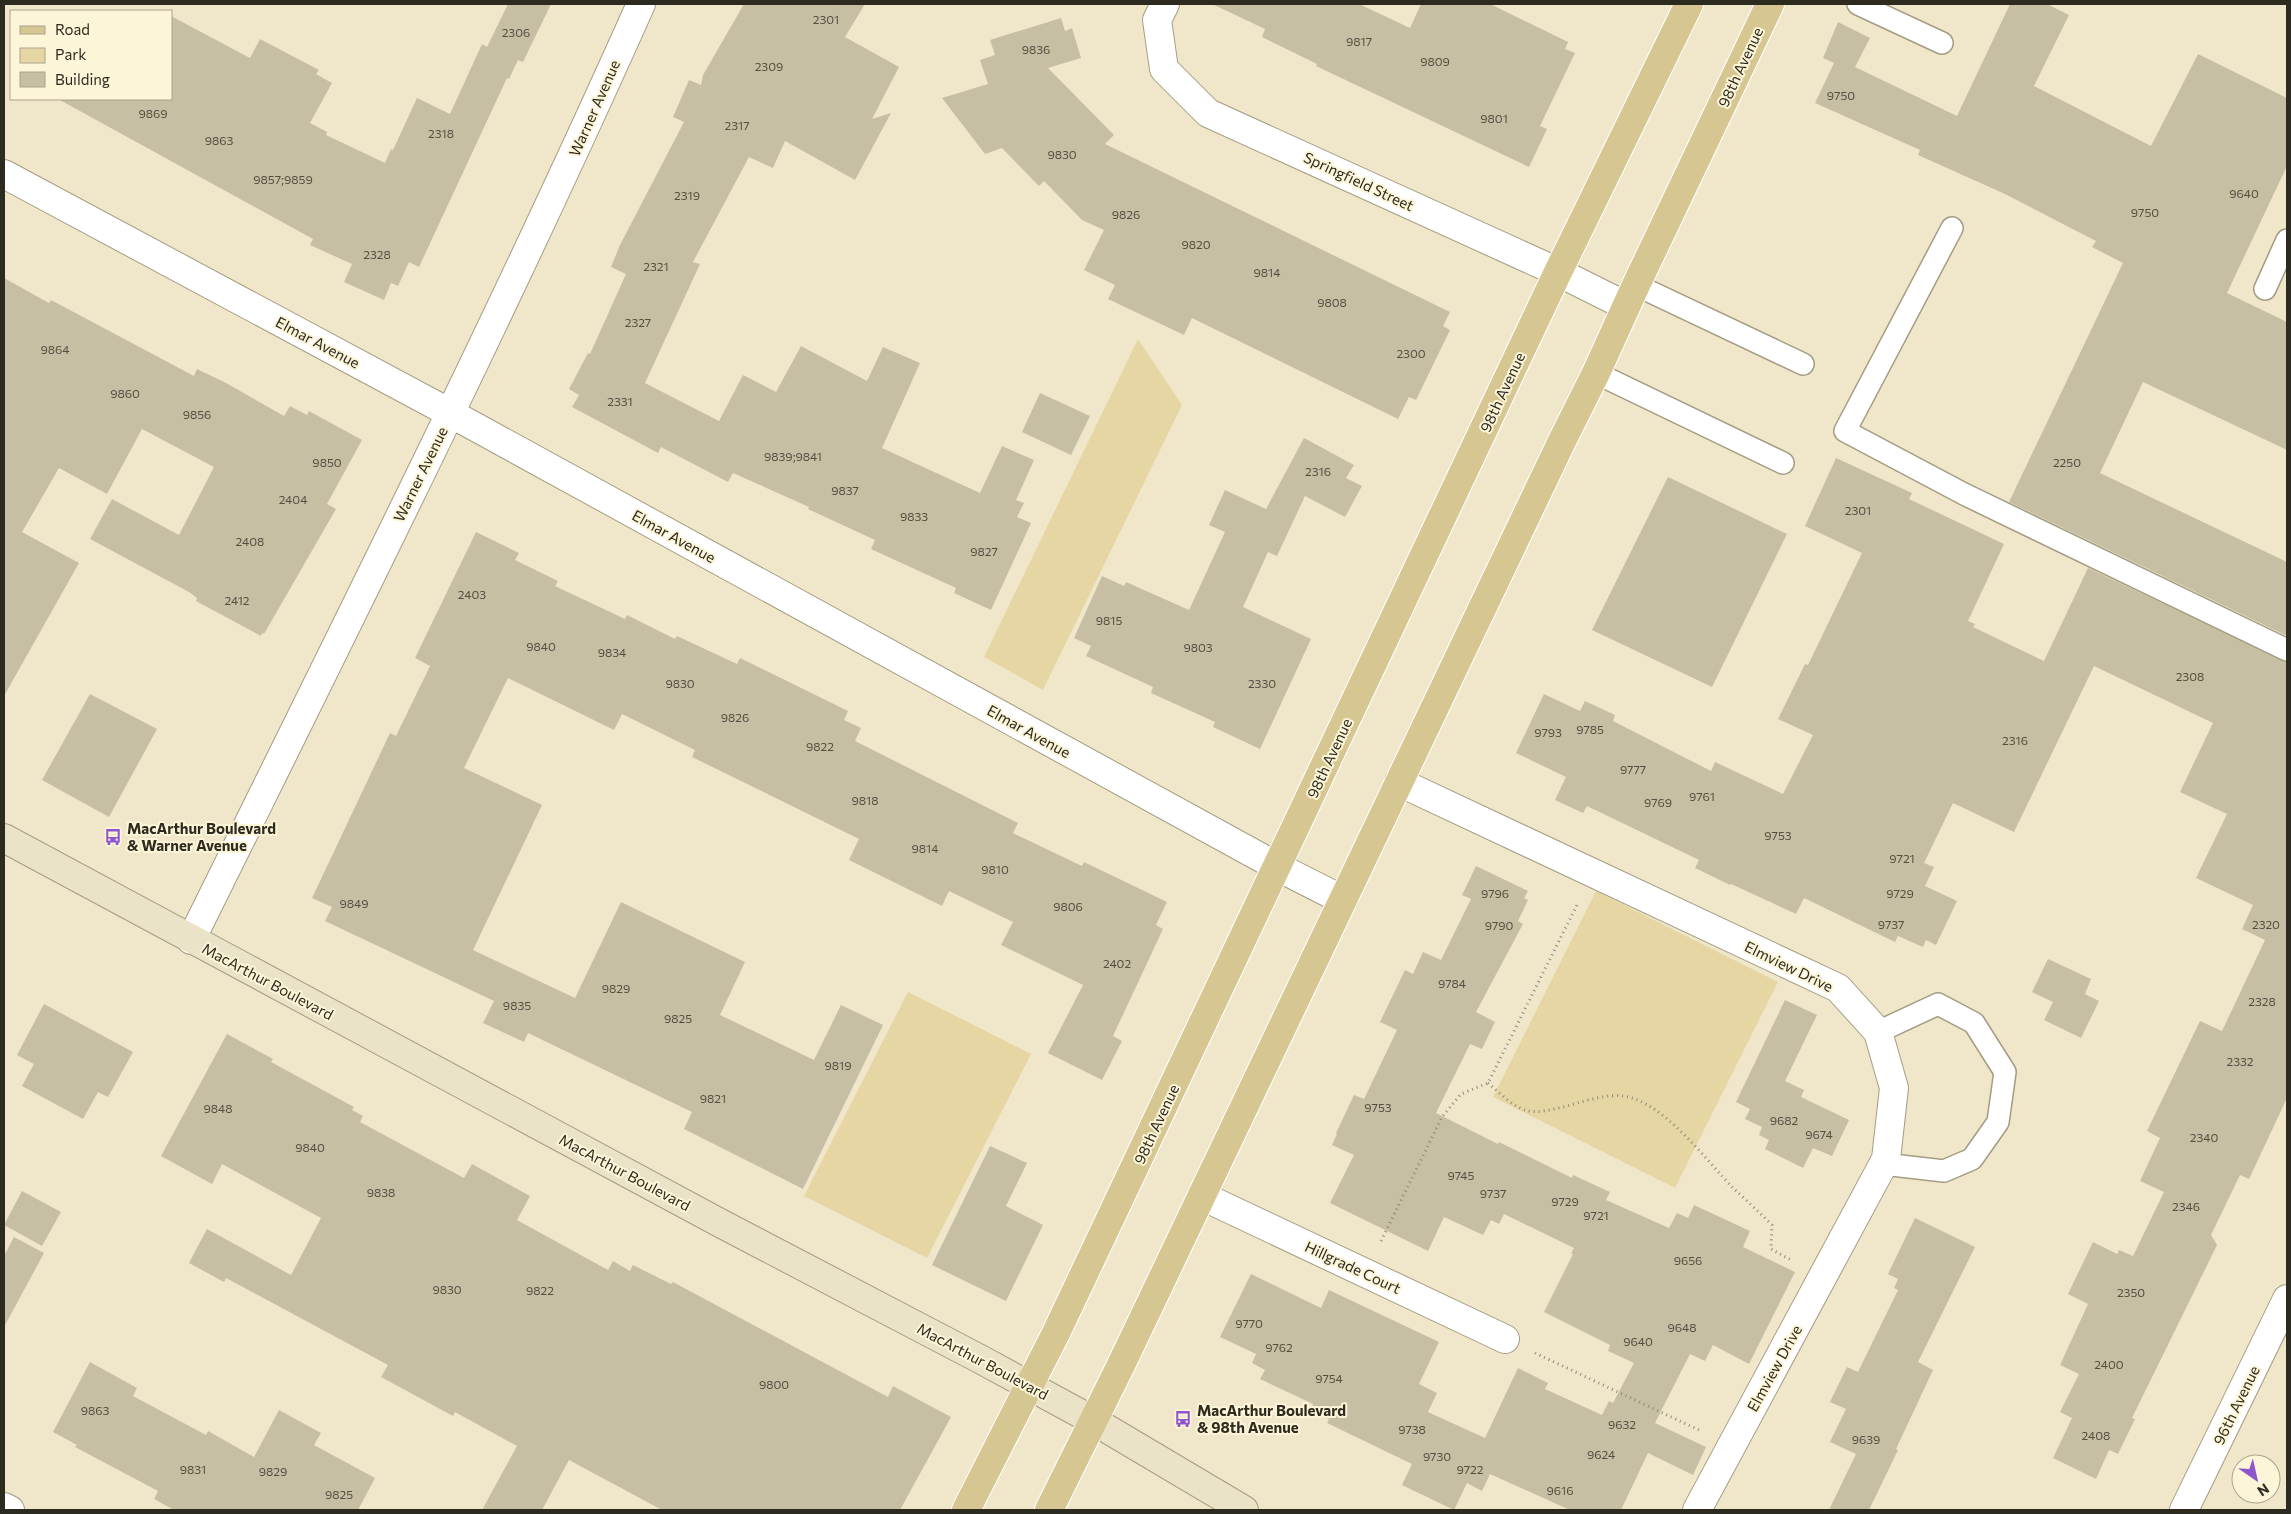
<svg xmlns="http://www.w3.org/2000/svg" width="2291" height="1514" font-family="Commissioner,sans-serif">
<style>
.green{fill:#e5d6a4}
.building{fill:#c7bfa4}
.lines{fill:none;stroke-linecap:round;stroke-linejoin:round}
.lane-casing{stroke:#a49c82;stroke-width:24}
.street-casing{stroke:#a49c82;stroke-width:30}
.secondary-casing{stroke:#a49c82;stroke-width:30}
.primary-casing{stroke:#fff;stroke-width:30}
.path{stroke:#8f8976;stroke-width:3;stroke-dasharray:1 4;stroke-linecap:butt}
.lane{stroke:#fff;stroke-width:21}
.street{stroke:#fff;stroke-width:28}
.secondary{stroke:#eae3c8;stroke-width:28}
.primary{stroke:#d6c792;stroke-width:28}
.labels{text-anchor:middle;dominant-baseline:central;stroke-width:4;stroke-linejoin:round;paint-order:stroke}
.number-label{font-size:12px;fill:#544f40}
.street-label{font-size:15px;fill:#2d2a1f;stroke:#fdf5d8}
.poi-label{font-size:15px;font-weight:bold;fill:#2d2a1f;stroke:#fdf5d8;text-anchor:start}
</style>
<rect width="100%" height="100%" fill="#f0e7cb"/>
<g class="green">
<path d="M1138,339L1182,405L1043,690L984,657Z"/>
<path d="M1596,891L1778,982L1675,1188L1493,1097Z"/>
<path d="M908,992L1031,1054L927,1258L804,1196Z"/>
</g>
<g class="building">
<path d="M508,4H551L523,62L518,60L509,79L507,78L419,267L409,262L398,286L391,283L384,300L344,282L352,264L310,245L313,239L58,99H171V16L250,58L260,39L319,70L316,74L332,83L310,123L327,132L326,135L385,163L391,149L393,150L417,98L450,114L482,44L487,47Z"/>
<path d="M744,4H865L845,37L899,67L872,119L891,113L855,180L785,141L773,168L749,157L693,262L700,264L645,383L719,421L743,375L776,392L801,346L867,381L883,347L920,363L882,448L980,493L1002,446L1034,460L1016,500L1024,503L1017,517L1031,523L991,610L954,593L956,588L871,549L875,540L808,509L809,507L733,473L728,482L661,447L658,453L572,407L579,395L569,389L588,353L590,354L626,274L611,267L620,245L684,122L673,117L689,80L701,85L703,75Z"/>
<path d="M1212,4H1359L1410,28L1421,4H1490L1568,42L1565,49L1575,53L1540,126L1547,129L1529,167L1316,66L1317,64L1262,37L1265,29Z"/>
<path d="M2010,4H2047L2069,15L2034,86L2151,146L2198,54L2287,98V166L2227,293L2287,322V450L2143,382L2100,473L2287,562V636L2009,502L2123,263L2092,247L2096,241L2005,194L1918,155L1920,150L1815,103L1834,63L1823,58L1838,22L1870,38L1855,67L1957,116Z"/>
<path d="M1061,18L1065,31L1072,28L1081,58L1048,68L1114,135L1105,144L1450,312L1443,326L1450,330L1416,400L1409,397L1398,419L1192,318L1184,335L1108,299L1115,285L1084,270L1104,230L1082,220L1044,181L1039,186L1002,148L985,154L942,98L988,84L980,60L995,55L990,40Z"/>
<path d="M4,278L49,303L51,300L194,376L197,369L226,383L284,416L290,406L307,415L309,411L362,440L327,504L336,509L264,634L262,633L261,636L196,601L197,598L189,592L90,539L112,499L179,535L214,467L142,429L107,494L59,468L22,532L79,563L4,696Z"/>
<path d="M1040,393L1090,416L1071,455L1022,432Z"/>
<path d="M1304,438L1354,465L1346,478L1362,486L1345,517L1305,496L1277,556L1268,552L1243,607L1311,639L1260,749L1213,727L1215,722L1151,693L1153,687L1086,656L1091,646L1074,638L1102,576L1124,586L1126,582L1189,610L1225,532L1209,525L1225,490L1266,509Z"/>
<path d="M1836,458L1912,493L1909,499L2004,544L1968,621L1975,624L1973,627L2044,661L2088,568L2287,662V1098L2249,1179L2240,1175L2211,1235L2217,1245L2132,1418L2135,1419L2118,1454L2109,1450L2096,1479L2053,1458L2072,1418L2060,1412L2079,1374L2060,1365L2088,1304L2068,1294L2093,1242L2117,1254L2119,1250L2133,1256L2164,1192L2140,1181L2160,1138L2147,1131L2200,1021L2222,1031L2265,940L2242,929L2253,905L2196,878L2227,814L2180,792L2213,723L2094,666L2014,832L1953,803L1924,863L1934,867L1925,886L1957,901L1936,945L1926,940L1923,947L1898,936L1895,942L1804,898L1796,914L1731,884L1730,885L1695,868L1699,860L1587,806L1583,813L1555,800L1566,777L1516,753L1544,694L1580,711L1585,701L1615,715L1613,721L1711,771L1715,762L1783,794L1813,735L1778,719L1805,664L1808,665L1862,553L1805,526Z"/>
<path d="M1668,477L1787,534L1712,687L1592,630Z"/>
<path d="M476,532L519,553L515,560L558,581L555,586L625,619L627,615L675,639L677,636L737,664L740,658L848,711L844,720L861,728L855,741L1018,823L1013,833L1082,866L1084,862L1167,902L1156,925L1163,929L1113,1036L1122,1041L1102,1080L1048,1053L1083,985L1001,945L1013,922L949,891L942,906L849,860L859,839L692,757L695,750L622,714L614,730L508,678L464,768L542,805L473,950L575,998L621,902L745,962L720,1015L814,1060L841,1005L883,1025L803,1189L684,1129L692,1112L528,1033L524,1042L483,1023L494,1001L325,921L332,907L312,898L390,733L396,736L430,666L415,658Z"/>
<path d="M90,694L157,729L109,817L42,780Z"/>
<path d="M1476,866L1528,891L1524,898L1528,900L1518,921L1523,924L1476,1012L1495,1022L1482,1049L1470,1044L1436,1113L1498,1144L1499,1142L1572,1178L1573,1175L1610,1192L1606,1200L1669,1228L1677,1213L1688,1218L1694,1205L1750,1231L1743,1247L1795,1272L1749,1364L1713,1345L1705,1361L1690,1354L1655,1423L1706,1447L1693,1475L1648,1453L1621,1510H1570L1490,1474L1482,1491L1467,1483L1454,1510L1402,1485L1412,1464L1327,1423L1329,1419L1311,1410L1313,1404L1260,1379L1265,1370L1252,1363L1256,1354L1220,1337L1251,1274L1321,1308L1329,1290L1439,1342L1419,1384L1437,1393L1428,1412L1485,1438L1518,1368L1548,1383L1545,1389L1602,1415L1609,1401L1613,1403L1634,1363L1608,1351L1610,1345L1544,1312L1573,1254L1571,1253L1574,1248L1504,1214L1499,1224L1491,1220L1483,1235L1444,1217L1428,1251L1330,1203L1354,1155L1332,1145L1337,1134L1336,1133L1354,1095L1364,1099L1397,1030L1380,1022L1405,970L1413,974L1423,952L1441,960L1471,899L1462,895Z"/>
<path d="M2048,959L2091,979L2085,994L2099,1001L2081,1038L2044,1020L2053,1002L2032,992Z"/>
<path d="M1785,1000L1817,1015L1785,1081L1804,1090L1801,1097L1849,1120L1832,1156L1813,1148L1803,1168L1765,1149L1769,1140L1759,1135L1762,1127L1745,1119L1750,1109L1736,1102Z"/>
<path d="M44,1004L133,1052L108,1097L98,1092L83,1119L22,1086L34,1064L17,1055Z"/>
<path d="M227,1034L273,1059L271,1062L354,1107L352,1110L363,1116L360,1122L464,1178L472,1164L530,1196L517,1220L608,1270L613,1261L630,1271L633,1265L671,1284L673,1282L888,1397L893,1386L951,1417L900,1510H662L569,1460L542,1510H482L517,1446L455,1412L453,1416L381,1377L388,1365L226,1278L224,1282L189,1263L207,1229L291,1275L321,1218L222,1164L212,1184L161,1156Z"/>
<path d="M990,1146L1027,1163L1006,1206L1043,1225L1006,1301L932,1265Z"/>
<path d="M22,1191L61,1212L42,1246L4,1225Z"/>
<path d="M1915,1218L1975,1247L1918,1362L1933,1370L1896,1449L1898,1450L1869,1510H1829L1856,1454L1830,1442L1846,1409L1830,1402L1847,1367L1858,1372L1898,1290L1894,1288L1898,1279L1888,1274Z"/>
<path d="M14,1237L44,1253L4,1327V1256Z"/>
<path d="M90,1362L137,1388L133,1396L206,1435L208,1431L254,1457L279,1410L321,1433L314,1445L375,1478L358,1510H174L154,1499L158,1491L75,1447L77,1445L53,1432Z"/>
</g>
<g class="lines">
<g class="lane-casing">
<g id="lane">
<path d="M1858,4L1942,43"/>
<path d="M1952,228L1845,431L1964,494L2287,650"/>
<path d="M1636,285L1803,364"/>
<path d="M2265,289L2287,240"/>
<path d="M1596,373L1783,463"/>
<path d="M1878,1032L1938,1004L1974,1023L2005,1072L1998,1122L1972,1159L1944,1171L1883,1164"/>
</g>
</g>
<g class="street-casing">
<g id="street">
<path d="M1165,4L1157,20L1164,69L1208,113L1558,272L1626,306"/>
<path d="M4,174L450,413L1278,867L1343,900"/>
<path d="M1399,782L1838,988L1878,1032L1894,1088L1886,1159L1697,1510"/>
<path d="M191,940C344,630 500,320 641,4"/>
<path d="M1202,1196L1505,1339"/>
<path d="M4,1507L10,1510"/>
<path d="M2184,1510L2287,1299"/>
</g>
</g>
<g class="secondary-casing">
<path id="secondary" d="M4,838L722,1224L980,1359L1094,1421L1244,1510"/>
</g>
<g class="primary-casing">
<g id="primary">
<path d="M966,1510L1056,1333L1558,272L1689,4"/>
<path d="M1049,1510L1120,1367L1562,441L1596,373L1636,285L1770,4"/>
</g>
</g>
<g class="path">
<path d="M1488,1083C1499,1092 1512,1106 1525,1110C1548,1118 1595,1092 1623,1096C1663,1101 1706,1160 1733,1188C1746,1200 1759,1212 1772,1225L1771,1249L1791,1260"/>
<path d="M1381,1241L1442,1117L1461,1094L1488,1083L1577,905"/>
<path d="M1535,1353L1701,1431"/>
</g>
<use href="#lane" class="lane"/>
<use href="#street" class="street"/>
<use href="#secondary" class="secondary"/>
<use href="#primary" class="primary"/>
</g>
<defs>
<g id="bus-bare" transform="scale(1.35)"><path d="M-5-6H5V4H4V6H2V4H-2V6H-4V4H-5ZM-3.5-4V0h7V-4ZM-3.5 1.2v1.5H-2V1.2ZM2 1.2v1.5H3.5V1.2Z" fill="#8f55cd" stroke="#fdf5d8" stroke-width="2.5" paint-order="stroke"/></g>
</defs>
<g fill-rule="evenodd">
<use href="#bus-bare" x="113" y="837"/>
<use href="#bus-bare" x="1183" y="1419"/>
</g>
<g class="labels">
<g class="number-label">
<text x="826" y="19">2301</text>
<text x="516" y="32">2306</text>
<text x="1359" y="41">9817</text>
<text x="1036" y="49">9836</text>
<text x="1435" y="61">9809</text>
<text x="769" y="66">2309</text>
<text x="1841" y="95">9750</text>
<text x="153" y="113">9869</text>
<text x="1494" y="118">9801</text>
<text x="737" y="125">2317</text>
<text x="441" y="133">2318</text>
<text x="219" y="140">9863</text>
<text x="1062" y="154">9830</text>
<text x="283" y="179">9857;9859</text>
<text x="2244" y="193">9640</text>
<text x="687" y="195">2319</text>
<text x="2145" y="212">9750</text>
<text x="1126" y="214">9826</text>
<text x="1196" y="244">9820</text>
<text x="377" y="254">2328</text>
<text x="656" y="266">2321</text>
<text x="1267" y="272">9814</text>
<text x="1332" y="302">9808</text>
<text x="638" y="322">2327</text>
<text x="55" y="349">9864</text>
<text x="1411" y="353">2300</text>
<text x="125" y="393">9860</text>
<text x="620" y="401">2331</text>
<text x="197" y="414">9856</text>
<text x="793" y="456">9839;9841</text>
<text x="327" y="462">9850</text>
<text x="2067" y="462">2250</text>
<text x="1318" y="471">2316</text>
<text x="845" y="490">9837</text>
<text x="293" y="499">2404</text>
<text x="1858" y="510">2301</text>
<text x="914" y="516">9833</text>
<text x="250" y="541">2408</text>
<text x="984" y="551">9827</text>
<text x="472" y="594">2403</text>
<text x="237" y="600">2412</text>
<text x="1109" y="620">9815</text>
<text x="541" y="646">9840</text>
<text x="1198" y="647">9803</text>
<text x="612" y="652">9834</text>
<text x="2190" y="676">2308</text>
<text x="680" y="683">9830</text>
<text x="1262" y="683">2330</text>
<text x="735" y="717">9826</text>
<text x="1590" y="729">9785</text>
<text x="1548" y="732">9793</text>
<text x="2015" y="740">2316</text>
<text x="820" y="746">9822</text>
<text x="1633" y="769">9777</text>
<text x="1702" y="796">9761</text>
<text x="865" y="800">9818</text>
<text x="1658" y="802">9769</text>
<text x="1778" y="835">9753</text>
<text x="925" y="848">9814</text>
<text x="1902" y="858">9721</text>
<text x="995" y="869">9810</text>
<text x="1495" y="893">9796</text>
<text x="1900" y="893">9729</text>
<text x="354" y="903">9849</text>
<text x="1068" y="906">9806</text>
<text x="1891" y="924">9737</text>
<text x="2266" y="924">2320</text>
<text x="1499" y="925">9790</text>
<text x="1117" y="963">2402</text>
<text x="1452" y="983">9784</text>
<text x="616" y="988">9829</text>
<text x="2262" y="1001">2328</text>
<text x="517" y="1005">9835</text>
<text x="678" y="1018">9825</text>
<text x="2240" y="1061">2332</text>
<text x="838" y="1065">9819</text>
<text x="713" y="1098">9821</text>
<text x="1378" y="1107">9753</text>
<text x="218" y="1108">9848</text>
<text x="1784" y="1120">9682</text>
<text x="1819" y="1134">9674</text>
<text x="2204" y="1137">2340</text>
<text x="310" y="1147">9840</text>
<text x="1461" y="1175">9745</text>
<text x="381" y="1192">9838</text>
<text x="1493" y="1193">9737</text>
<text x="1565" y="1201">9729</text>
<text x="2186" y="1206">2346</text>
<text x="1596" y="1215">9721</text>
<text x="1688" y="1260">9656</text>
<text x="447" y="1289">9830</text>
<text x="540" y="1290">9822</text>
<text x="2131" y="1292">2350</text>
<text x="1249" y="1323">9770</text>
<text x="1682" y="1327">9648</text>
<text x="1638" y="1341">9640</text>
<text x="1279" y="1347">9762</text>
<text x="2109" y="1364">2400</text>
<text x="1329" y="1378">9754</text>
<text x="774" y="1384">9800</text>
<text x="95" y="1410">9863</text>
<text x="1622" y="1424">9632</text>
<text x="1412" y="1429">9738</text>
<text x="2096" y="1435">2408</text>
<text x="1866" y="1439">9639</text>
<text x="1601" y="1454">9624</text>
<text x="1437" y="1456">9730</text>
<text x="193" y="1469">9831</text>
<text x="1470" y="1469">9722</text>
<text x="273" y="1471">9829</text>
<text x="1560" y="1490">9616</text>
<text x="339" y="1494">9825</text>
</g>
<g class="street-label">
<text transform="translate(1740 67) rotate(-65)">98th Avenue</text>
<text transform="translate(594 108) rotate(-66)">Warner Avenue</text>
<text transform="translate(1359 181) rotate(25)">Springfield Street</text>
<text transform="translate(318 342) rotate(28)">Elmar Avenue</text>
<text transform="translate(1502 392) rotate(-65)">98th Avenue</text>
<text transform="translate(420 474) rotate(-64)">Warner Avenue</text>
<text transform="translate(674 536) rotate(29)">Elmar Avenue</text>
<text transform="translate(1029 731) rotate(29)">Elmar Avenue</text>
<text transform="translate(1329 758) rotate(-65)">98th Avenue</text>
<text transform="translate(1789 966) rotate(26)">Elmview Drive</text>
<text transform="translate(268 981) rotate(28)">MacArthur Boulevard</text>
<text transform="translate(1156 1124) rotate(-65)">98th Avenue</text>
<text transform="translate(625 1172) rotate(28)">MacArthur Boulevard</text>
<text transform="translate(1353 1267) rotate(25)">Hillgrade Court</text>
<text transform="translate(983 1361) rotate(28)">MacArthur Boulevard</text>
<text transform="translate(1774 1368) rotate(-61)">Elmview Drive</text>
<text transform="translate(2236 1405) rotate(-64)">96th Avenue</text>
</g>
<g class="poi-label">
<text x="127" y="828">MacArthur Boulevard<tspan x="127" dy="17">&amp; Warner Avenue</tspan></text>
<text x="1197" y="1410">MacArthur Boulevard<tspan x="1197" dy="17">&amp; 98th Avenue</tspan></text>
</g>
</g>
<rect width="2291" height="1514" fill="none" stroke="#2d2a1f" stroke-width="10"/>
<rect x="10" y="10" width="162" height="90" fill="#fdf5d8" stroke="#aaa48e"/>
<rect x="20" y="26" width="25" height="8" fill="#d6c792" stroke="#aaa48e"/>
<text x="55" y="35" font-size="15" fill="#2d2a1f">Road</text>
<rect x="20" y="48" width="25" height="15" fill="#e5d6a4" stroke="#aaa48e"/>
<text x="55" y="60" font-size="15" fill="#2d2a1f">Park</text>
<rect x="20" y="72" width="25" height="15" fill="#c7bfa4" stroke="#aaa48e"/>
<text x="55" y="85" font-size="15" fill="#2d2a1f">Building</text>
<g transform="translate(2256 1479) rotate(146)"><circle r="24" fill="#fdf5d8" stroke="#aaa48e"/>
<path d="M0-4L9 19L0 12L-9 19Z" fill="#8f55cd"/>
<text y="-8" font-size="14" font-weight="bold" text-anchor="middle" fill="#2d2a1f">N</text>
</g>
</svg>
